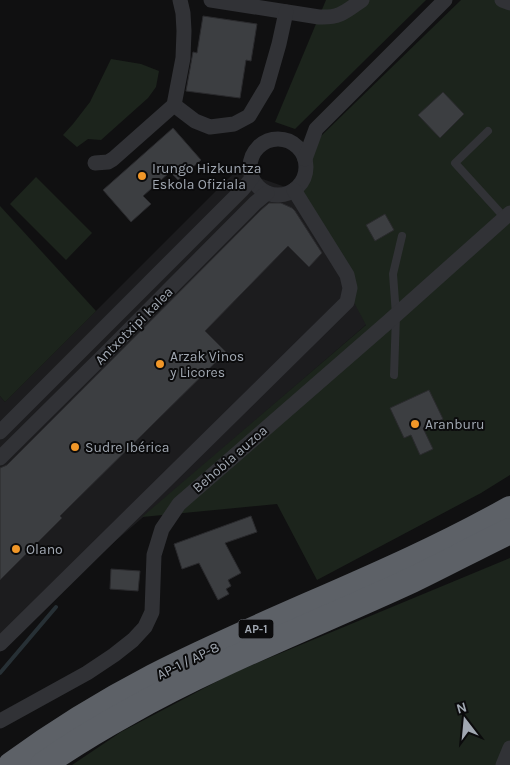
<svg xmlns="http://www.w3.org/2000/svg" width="510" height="765" font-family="Karla,sans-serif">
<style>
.built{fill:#1c1c1e}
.green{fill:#1c241c}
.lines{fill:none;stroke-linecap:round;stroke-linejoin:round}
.stream{stroke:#273035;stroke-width:4}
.building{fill:#3c3e41;stroke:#2a2a2d}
.service{stroke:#313236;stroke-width:8}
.minor{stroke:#313236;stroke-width:15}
.motorway{stroke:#5d6167;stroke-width:26}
.poi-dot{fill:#f19728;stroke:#0b0b0c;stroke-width:2}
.labels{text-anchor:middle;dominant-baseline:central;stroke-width:4;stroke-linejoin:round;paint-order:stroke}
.shield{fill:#0b0b0c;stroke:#747980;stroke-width:1}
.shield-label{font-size:12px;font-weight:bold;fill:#a1a8b2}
.poi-label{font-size:14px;fill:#a1a8b2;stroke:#0b0b0c;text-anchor:start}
.street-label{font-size:14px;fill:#a1a8b2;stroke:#0b0b0c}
</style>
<rect width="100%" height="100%" fill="#101011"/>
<path class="built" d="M237,170L294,190L367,324L61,588L0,650V396L5,402Z"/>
<g class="green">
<path d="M326,0H426L295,129L275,122Z"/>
<path d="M461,0H510V475L481,493L317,580L277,504L142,517L366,325L294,190L321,136Z"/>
<path d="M111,59L141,64L159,71L156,87L148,98L101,140L88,139L77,147L63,135L73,124L90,102Z"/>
<path d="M36,177L92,233L66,260L10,204Z"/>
<path d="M0,206L96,311L5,402L0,396Z"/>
<path d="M510,558V765H72L121,732L233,673Z"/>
</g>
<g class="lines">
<path class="stream" d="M0,673L56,607"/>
</g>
<g class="building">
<path d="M203,16L257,24L251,61L246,60L240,98L186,91L193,52L197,53Z"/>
<path d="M443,92L464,114L440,138L418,115Z"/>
<path d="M173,128L201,160L178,180L170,172L143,196L151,204L131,222L103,190Z"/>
<path d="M269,203H281L292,208L295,211L322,253L309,267L288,246L205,331L226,352L60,516L62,518L0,580V468L7,465L261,210Z"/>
<path d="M385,214L394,230L375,241L366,225Z"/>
<path d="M429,390L443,419L423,428L433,449L420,455L411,435L404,438L390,408Z"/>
<path d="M251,516L257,532L225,543L241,573L228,580L231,586L226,589L229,594L218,600L199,563L182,569L174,544Z"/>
<path d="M111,569L140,571L138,591L110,589Z"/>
</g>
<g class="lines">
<g class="service">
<path d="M488,131L455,163L505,218"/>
<path d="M394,375L396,315L393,274L402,236"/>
</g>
<g class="minor">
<path d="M211,0L319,17C340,18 345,12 362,0"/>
<path d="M502,0L510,3"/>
<path d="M174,105L195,121L210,127L234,124L249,116L267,86L279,44L286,12"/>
<circle cx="278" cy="167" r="28"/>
<path d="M305,159L316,129L445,0"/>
<path d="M95,163L108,162L113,159L174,105L183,58L184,31L183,13L180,0"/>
<path d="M0,432L242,190L252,178"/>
<path d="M0,458L106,353L255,203L267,193"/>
<path d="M0,644L347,302L350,288L347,275L294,190"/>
<path d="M0,721L87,673L114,655L133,640L145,627L152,612L154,555L162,529L179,504L388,322L510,213"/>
<path d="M503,765L510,748"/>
</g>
<g class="motorway">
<path d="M11,765C56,732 103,703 153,677C270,617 395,574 510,509"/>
<path d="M43,765C70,746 98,729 127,713C217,662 317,624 412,580C445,564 477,547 510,531"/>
</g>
</g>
<g class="poi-dot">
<circle cx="142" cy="176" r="5"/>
<circle cx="160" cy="364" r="5"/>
<circle cx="415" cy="424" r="5"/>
<circle cx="75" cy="447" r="5"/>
<circle cx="16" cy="549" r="5"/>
</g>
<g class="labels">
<rect class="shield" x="238.5" y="619.5" width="35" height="19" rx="4"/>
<g class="shield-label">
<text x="256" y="629">AP-1</text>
</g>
<g class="poi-label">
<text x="152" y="168">Irungo Hizkuntza<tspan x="152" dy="16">Eskola Ofiziala</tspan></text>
<text x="170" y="356">Arzak Vinos<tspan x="170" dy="16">y Licores</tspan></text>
<text x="425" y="424">Aranburu</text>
<text x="85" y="447">Sudre Ibérica</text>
<text x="26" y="549">Olano</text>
</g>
<g class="street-label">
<text transform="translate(134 326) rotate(-45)">Antxotxipi kalea</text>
<text transform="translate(230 459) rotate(-41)">Behobia auzoa</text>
<text transform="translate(188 661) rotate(-26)">AP-1 / AP-8</text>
</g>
</g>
<g transform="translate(465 720) rotate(344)" stroke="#0b0b0c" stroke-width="4" paint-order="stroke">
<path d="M0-4L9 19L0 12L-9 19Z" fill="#a1a8b2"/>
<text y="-8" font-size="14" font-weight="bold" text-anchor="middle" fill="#a1a8b2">N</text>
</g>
</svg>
